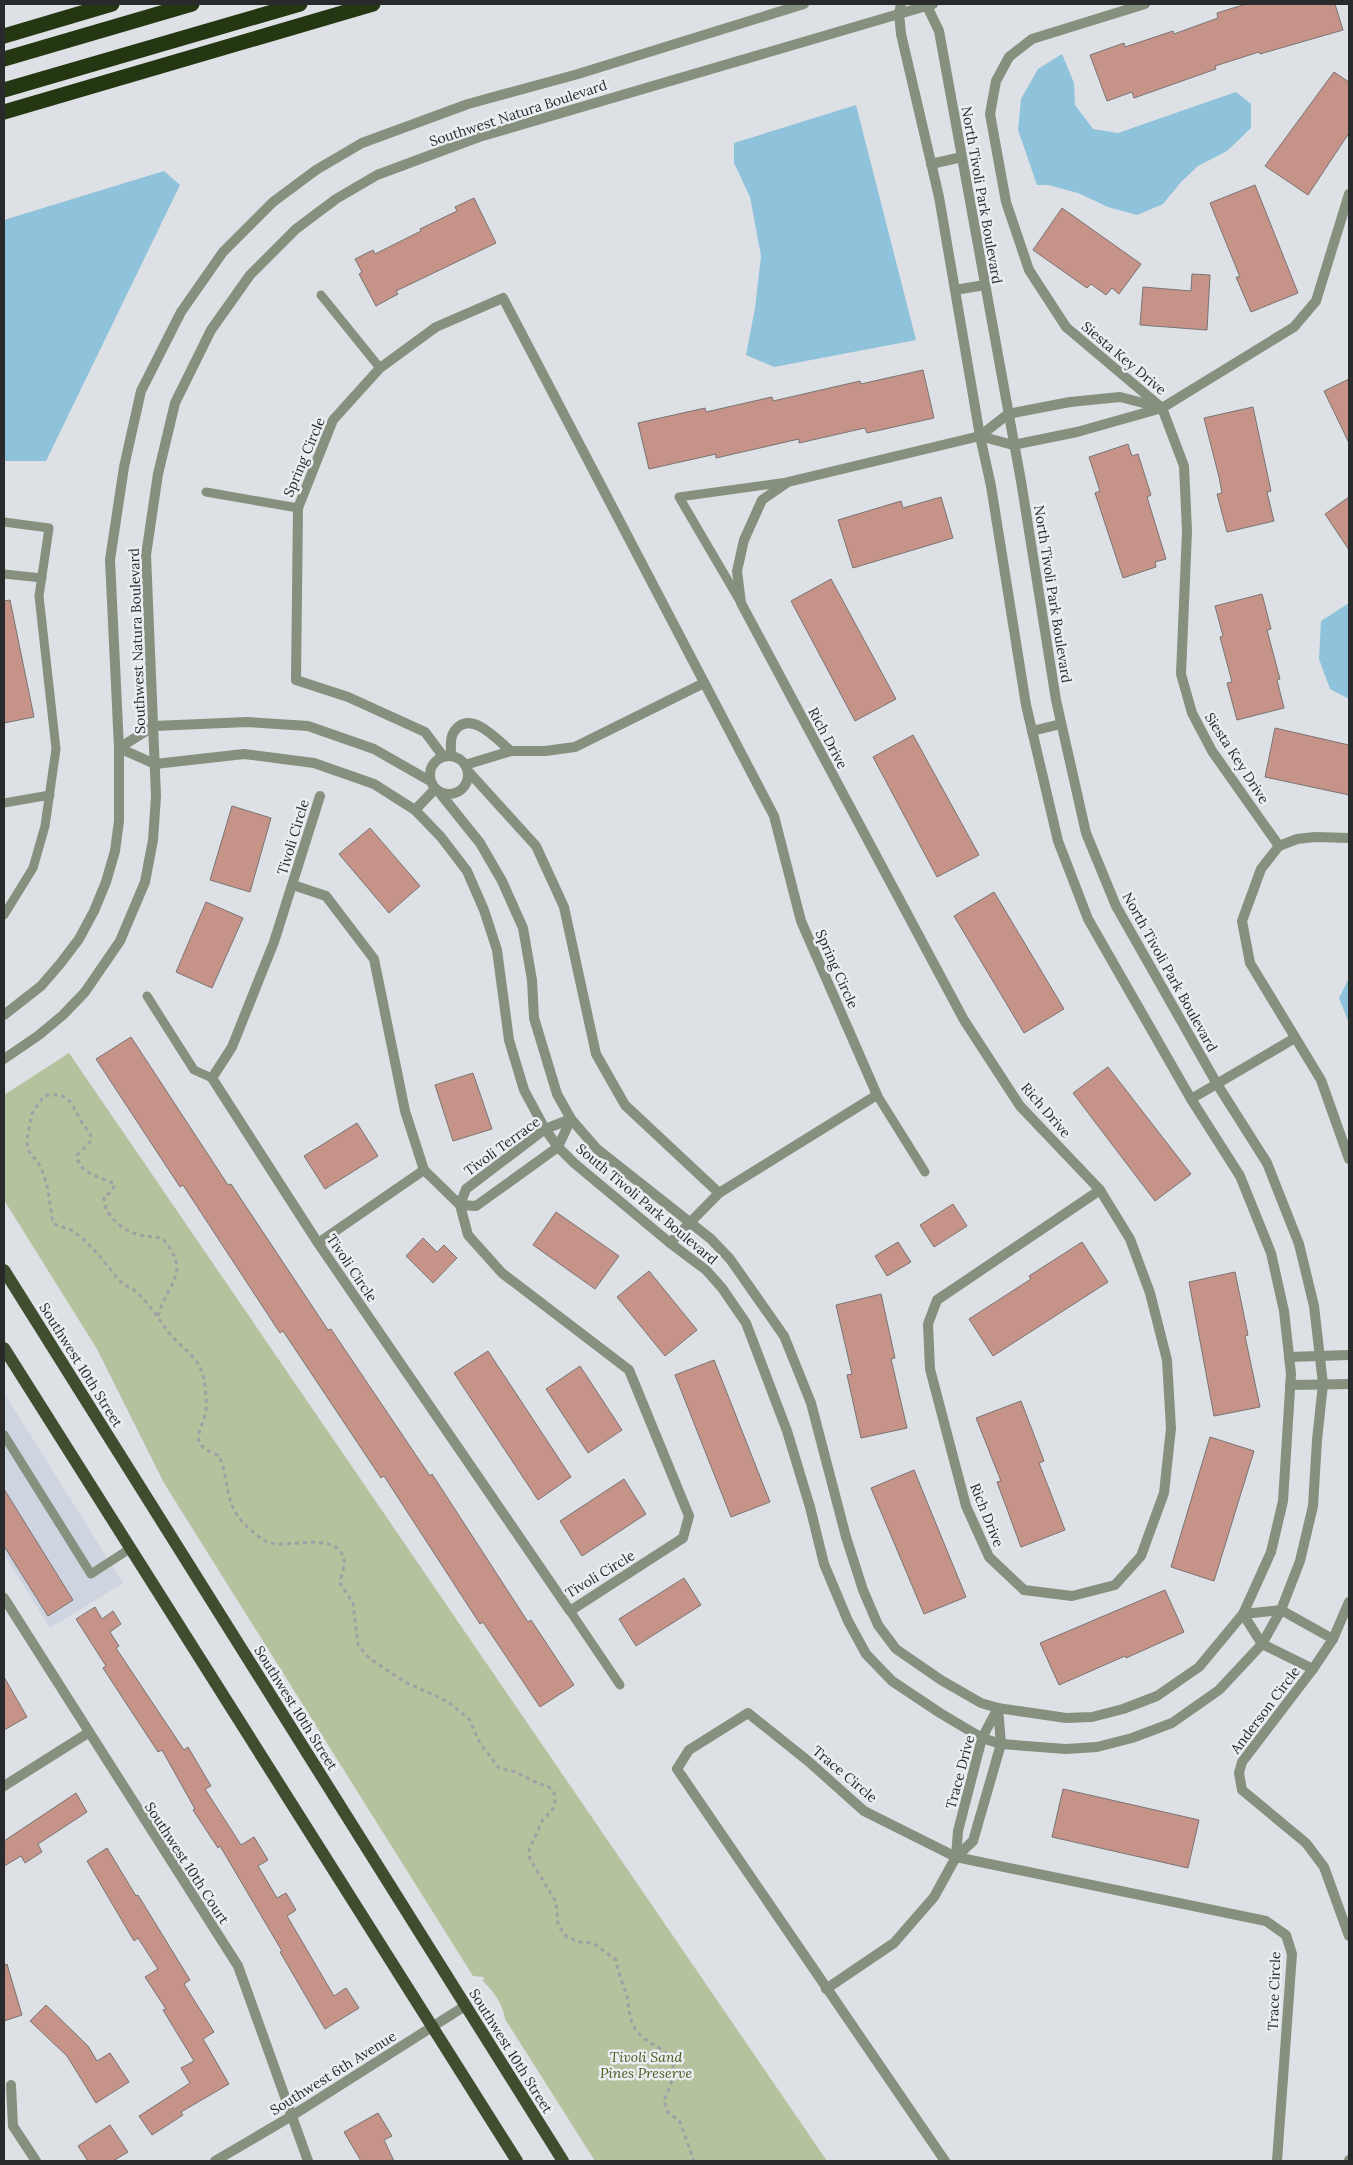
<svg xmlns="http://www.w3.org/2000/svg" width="1353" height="2165" font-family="Lora,serif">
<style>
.built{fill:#ced5e0}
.green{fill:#b4c29d}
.water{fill:#8fc2db}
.building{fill:#c69389;stroke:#797473}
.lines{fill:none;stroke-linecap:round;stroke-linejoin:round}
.path{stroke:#9fa1a5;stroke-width:3;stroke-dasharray:4 4;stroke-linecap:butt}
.service{stroke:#86907e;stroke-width:9}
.minor{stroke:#86907e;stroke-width:10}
.tertiary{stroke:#86907e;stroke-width:10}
.primary{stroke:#3e4e2f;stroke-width:12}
.motorway{stroke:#253712;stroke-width:15}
.labels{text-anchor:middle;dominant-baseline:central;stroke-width:5;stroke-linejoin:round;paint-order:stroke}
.street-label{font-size:14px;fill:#292a2c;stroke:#eaedf2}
.park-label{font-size:14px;font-style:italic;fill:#495c1a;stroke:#eaedf2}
</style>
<rect width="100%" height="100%" fill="#dde0e4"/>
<path class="built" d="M4,1393L123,1583L50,1628L4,1554Z"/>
<path class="green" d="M69,1053L827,2161H595L505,2019C503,2004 494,1992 483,1981L484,1977L473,1976L199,1539L164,1483L97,1349L4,1200V1095Z"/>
<g class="water">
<path d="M1062,54L1074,83L1075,105L1093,129L1118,133L1236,92L1251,104V128L1227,151L1198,166L1181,182L1163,204L1137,215L1108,207L1078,193L1048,185H1037L1018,130L1021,99L1038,69Z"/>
<path d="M856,105L916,340L774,367L746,355L755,308L761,256L750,197L734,163V143Z"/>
<path d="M164,171L180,185L46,461H4V220Z"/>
<path d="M1349,603V699L1330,689L1319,659L1321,621Z"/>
<path d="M1349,978V1023L1339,998Z"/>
</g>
<g class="building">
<path d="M1246,4H1335L1343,30L1260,54L1259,52L1215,66L1216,69L1134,98L1132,92L1107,101L1090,55L1124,43L1125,47L1173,31L1174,34L1218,18L1217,13Z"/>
<path d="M1334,72L1349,82V133L1308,195L1265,166Z"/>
<path d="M1255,185L1298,293L1251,312L1236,277H1240L1210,203Z"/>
<path d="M474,198L496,243L396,291L398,294L376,306L359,274L362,272L355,259L373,250L375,254L421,231L420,229L457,211L455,207Z"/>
<path d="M1062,208L1141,264L1119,294L1112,288L1106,295L1091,284L1087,288L1033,250Z"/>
<path d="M1192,274L1210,275L1207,330L1140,325L1143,287L1191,291Z"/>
<path d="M923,370L934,418L867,433L865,428L799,443V439L716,458V454L649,469L638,423L705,408L706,412L772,397L773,401L860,381L861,384Z"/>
<path d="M1349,379V443L1324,391Z"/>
<path d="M1253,407L1271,491L1267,492L1274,521L1227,532L1217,494L1222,493L1219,477L1204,418Z"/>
<path d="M1128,444L1132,456L1138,454L1151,495L1147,497L1166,559L1155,562L1156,567L1123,578L1095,493L1100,491L1089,457Z"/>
<path d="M941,497L953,538L853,568L838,520L901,501L903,508Z"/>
<path d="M1349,497V550L1325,514Z"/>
<path d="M831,579L896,699L855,721L791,601Z"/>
<path d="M1262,594L1271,629L1267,630L1280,679L1277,680L1284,708L1237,720L1227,683L1232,682L1220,637L1223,636L1215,606Z"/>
<path d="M10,600L34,717L4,723V601Z"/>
<path d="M1275,728L1349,745V795L1265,777Z"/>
<path d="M913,735L979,855L937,877L873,757Z"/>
<path d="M232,806L271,818L250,892L210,880Z"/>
<path d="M370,828L420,886L389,913L339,854Z"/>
<path d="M994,892L1064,1009L1024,1033L954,916Z"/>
<path d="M206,902L243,918L212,988L176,972Z"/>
<path d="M131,1037L228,1185L231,1184L328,1330L331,1329L430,1476L432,1474L528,1622L531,1620L574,1685L540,1707L483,1622L480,1624L384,1476L381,1478L283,1331L280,1333L183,1185L180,1187L96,1059Z"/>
<path d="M1108,1067L1191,1174L1155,1201L1073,1093Z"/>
<path d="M473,1073L492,1129L453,1141L435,1085Z"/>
<path d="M357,1123L378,1156L325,1189L304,1156Z"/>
<path d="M953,1204L967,1226L934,1247L920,1225Z"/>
<path d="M556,1212L619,1256L595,1289L533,1245Z"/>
<path d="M423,1238L437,1252L444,1245L457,1258L433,1283L406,1256Z"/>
<path d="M898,1242L911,1262L887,1276L875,1256Z"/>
<path d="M1082,1242L1108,1282L993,1356L969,1319L1031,1279L1029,1276Z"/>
<path d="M649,1271L697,1330L665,1356L617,1297Z"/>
<path d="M1235,1272L1248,1335L1245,1336L1260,1407L1214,1416L1189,1282Z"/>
<path d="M881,1294L895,1358L891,1359L907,1428L861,1438L847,1375L852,1374L836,1305Z"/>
<path d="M488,1351L571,1477L538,1500L454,1373Z"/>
<path d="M714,1360L770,1502L731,1517L675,1375Z"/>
<path d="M580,1366L622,1430L588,1453L546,1389Z"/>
<path d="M1021,1401L1044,1461L1039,1463L1065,1530L1021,1547L997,1482L1001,1481L976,1418Z"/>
<path d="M1210,1437L1254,1451L1214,1581L1171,1567Z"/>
<path d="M914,1470L966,1597L924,1614L871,1488Z"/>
<path d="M624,1479L646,1514L582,1556L560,1521Z"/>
<path d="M4,1489L73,1600L48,1616L4,1546Z"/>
<path d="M684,1578L701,1605L636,1646L619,1619Z"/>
<path d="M1165,1590L1184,1632L1126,1658L1125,1656L1059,1685L1040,1643Z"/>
<path d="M95,1607L102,1619L113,1611L121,1624L110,1632L119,1646L116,1648L184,1750L188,1747L211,1786L205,1789L241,1845L254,1837L268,1860L258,1866L277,1898L286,1893L296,1910L287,1916L334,1996L346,1988L359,2008L325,2029L280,1952L282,1951L220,1846L218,1848L193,1810L195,1809L162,1750L158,1752L103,1668L106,1666L76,1619Z"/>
<path d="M4,1677L27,1717L4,1730Z"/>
<path d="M1063,1789L1199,1820L1188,1868L1052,1837Z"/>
<path d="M76,1793L87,1812L38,1844L42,1852L25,1863L21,1856L4,1866V1841Z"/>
<path d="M107,1848L136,1896L138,1895L190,1980L184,1984L214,2032L203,2039L229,2084L181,2112L183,2115L152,2135L139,2116L190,2083L181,2068L194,2061L163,2010L166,2009L145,1977L158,1969L138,1938L134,1941L87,1861Z"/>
<path d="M7,1964L22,2015L4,2021V1965Z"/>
<path d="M46,2005L88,2046L97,2061L110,2053L129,2082L96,2103L67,2056L30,2021Z"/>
<path d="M378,2113L392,2136L384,2140L394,2161H361L344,2132Z"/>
<path d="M110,2125L128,2152L113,2161H88L78,2146Z"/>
</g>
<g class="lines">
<path class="path" d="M158,1316C168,1281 192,1274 163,1239C154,1236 145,1237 136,1234C121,1229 103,1214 104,1197L112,1191L115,1184C101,1177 78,1174 77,1155L90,1142L91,1136C88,1130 83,1125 80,1119C70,1101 68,1091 44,1096L32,1113L27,1140L28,1150L41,1167L47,1185L53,1223C59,1227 70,1228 74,1232C93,1245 106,1265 121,1282C125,1286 130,1287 134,1290C149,1302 158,1319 170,1334C180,1346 197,1357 202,1372C205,1379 207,1402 206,1410C204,1430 184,1443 218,1455C229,1473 224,1498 238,1516C244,1525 258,1537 267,1542C286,1550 338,1529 344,1560C345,1566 341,1576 340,1583L353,1603L358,1645L369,1658L405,1682L447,1701L469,1719L480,1743L499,1768L516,1772L539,1784L548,1786L554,1792L555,1802L552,1811L543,1819L529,1850L530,1859L556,1902L558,1925L567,1937L580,1942L593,1943L616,1960C618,1972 622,1982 626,1993C630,2006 628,2019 636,2030C644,2041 654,2044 664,2051C681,2064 671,2085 664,2100L667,2111L680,2122L694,2161"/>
<g class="service">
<path d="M321,295L380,368"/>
<path d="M206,492L298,508"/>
<path d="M4,522L49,528L39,596L56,749L45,826L33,868L4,915"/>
<path d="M4,574L42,578"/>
<path d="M740,601L679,497L788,482"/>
<path d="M4,803L50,795"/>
<path d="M147,996L194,1070L212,1078"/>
<path d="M877,1095L925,1172"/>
<path d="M4,1435L91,1574L131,1548"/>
<path d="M570,1611L620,1685"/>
</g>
<g class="minor">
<path d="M1145,4L1032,39L1009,57L996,81L990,114L1006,202L1029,270L1066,327L1162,408L1184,466L1187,531L1181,674L1192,713L1212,751L1279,846"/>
<path d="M931,164L962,157"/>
<path d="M955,290L985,285"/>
<path d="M980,436L1008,414L1070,402L1120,397L1159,407"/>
<path d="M1032,731L1061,724"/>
<path d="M119,748L155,764L244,754L314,763L374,784L415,810L441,837L467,871L484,910L497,950L509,1040L524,1090L545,1129L558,1147L574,1163L670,1243L706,1270L722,1288L746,1323L787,1431L810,1507L824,1564L848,1621L866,1654L892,1681L940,1713L982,1738L1001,1744L1066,1749L1097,1747L1132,1738L1172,1723L1219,1690L1262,1644L1281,1610L1300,1561L1313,1506L1317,1440L1323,1384L1314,1306L1299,1244L1267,1163L1217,1084L1116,906L1086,833L1056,700L1021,481L939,31L926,4"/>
<path d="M119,748L154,726L247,722L308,726L374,749L430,781"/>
<circle cx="449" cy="775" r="19"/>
<path d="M443,756L425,732L348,697L296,680L298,508L333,420L380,368L436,327L503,298L774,816L801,921L877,1095L719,1193L625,1105L596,1054L564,907L536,846L468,771"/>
<path d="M451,756C451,744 449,735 458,727C475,713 498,741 511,751"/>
<path d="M465,765L511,751H545L575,747L704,683"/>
<path d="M439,792L480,843L502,881L523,928L532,980L534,1018L557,1094L571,1119L597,1149L711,1239L730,1259L784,1336L811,1403L846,1537L863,1590L878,1625L896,1649L941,1680L981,1703L998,1708L1066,1718L1092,1717L1123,1709L1157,1696L1199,1667L1243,1614L1271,1552L1283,1501L1291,1374L1284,1311L1271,1253L1240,1176L1191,1099L1088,919L1058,841L1026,705L991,486L980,436L939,197L901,34L899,13L901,4"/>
<path d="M415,810L435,789"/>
<path d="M1349,838L1315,837L1297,839L1279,846L1261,869L1242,921L1250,963L1321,1080L1349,1159"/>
<path d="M293,885L326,896L374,959L405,1111L424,1170L460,1205L468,1235L502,1273L629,1370L689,1516L683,1538L570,1611L318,1243L212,1078L232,1047L274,942L320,796"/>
<path d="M1191,1099L1295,1038"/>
<path d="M571,1119L558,1147L476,1206L460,1205L466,1189L545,1129Z"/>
<path d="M1100,1190L1020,1106L964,1020L741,603L737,571L744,540L762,500L788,482L980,436L1013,445L1077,432L1162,408L1294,327L1316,301L1349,194"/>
<path d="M1100,1190L1130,1239L1150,1293L1167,1360L1171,1428L1164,1493L1141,1556L1115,1585L1072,1596L1024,1590L989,1557L966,1506L930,1369L928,1324L937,1300Z"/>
<path d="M318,1243L424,1170"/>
<path d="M670,1243L719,1193"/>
<path d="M1289,1357L1349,1355"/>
<path d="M1290,1385L1349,1384"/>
<path d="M4,1598L238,1966L308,2161"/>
<path d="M1349,1602L1333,1639L1313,1669L1242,1762L1239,1773L1242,1790L1306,1843L1324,1867L1349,1936"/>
<path d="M1313,1669L1262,1644L1243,1614L1281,1610L1333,1639"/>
<path d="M4,1786L88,1733"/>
<path d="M826,1989L894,1943L934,1897L956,1857L973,1841L1001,1744L998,1708L982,1738L958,1831L956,1857"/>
<path d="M11,2085L13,2126L36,2161"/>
<path d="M215,2161L290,2117L465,2006"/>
<path d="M945,2161L677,1769L689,1750L748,1713L808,1761L864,1811L956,1857L1266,1921L1286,1935L1292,1954L1277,2161"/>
<path d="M1349,2161V2160"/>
</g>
<g class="tertiary">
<path d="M4,1015L41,986L60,964L79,939L94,911L106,882L115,851L119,821V748L110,560L124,467L141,391L181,312L223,252L273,202L316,170L362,143L468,104L578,74L804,4"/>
<path d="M4,1059L39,1035L63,1015L85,992L120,941L145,882L153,840L156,796L146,555L158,474L175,403L211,330L250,275L296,229L336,199L377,175L479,137L933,4"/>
</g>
<g class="primary">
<path d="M4,1270L563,2161"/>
<path d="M4,1348L517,2161"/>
</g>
<g class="motorway">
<path d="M4,36L112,4"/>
<path d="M4,59L192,4"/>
<path d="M4,90L300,4"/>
<path d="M4,112L373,4"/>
</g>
</g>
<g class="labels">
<g class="street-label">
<text transform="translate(518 113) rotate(-18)">Southwest Natura Boulevard</text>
<text transform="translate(982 195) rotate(80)">North Tivoli Park Boulevard</text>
<text transform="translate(1124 358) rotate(40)">Siesta Key Drive</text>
<text transform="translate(304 457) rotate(-67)">Spring Circle</text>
<text transform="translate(1053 594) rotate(81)">North Tivoli Park Boulevard</text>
<text transform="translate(137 641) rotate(-92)">Southwest Natura Boulevard</text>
<text transform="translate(828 738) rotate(62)">Rich Drive</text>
<text transform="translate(1237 758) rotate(57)">Siesta Key Drive</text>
<text transform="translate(293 837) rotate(-73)">Tivoli Circle</text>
<text transform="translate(837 969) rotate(66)">Spring Circle</text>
<text transform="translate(1170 972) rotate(61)">North Tivoli Park Boulevard</text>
<text transform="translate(1046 1110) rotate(49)">Rich Drive</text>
<text transform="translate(502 1146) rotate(-36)">Tivoli Terrace</text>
<text transform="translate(647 1204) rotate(40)">South Tivoli Park Boulevard</text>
<text transform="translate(352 1268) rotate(56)">Tivoli Circle</text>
<text transform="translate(81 1365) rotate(58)">Southwest 10th Street</text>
<text transform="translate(987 1515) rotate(68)">Rich Drive</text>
<text transform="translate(600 1574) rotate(-31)">Tivoli Circle</text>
<text transform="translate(296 1708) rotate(58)">Southwest 10th Street</text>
<text transform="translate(1265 1710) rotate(-53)">Anderson Circle</text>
<text transform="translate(960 1772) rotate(-75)">Trace Drive</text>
<text transform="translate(845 1774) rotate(40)">Trace Circle</text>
<text transform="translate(187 1863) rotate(57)">Southwest 10th Court</text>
<text transform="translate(1274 1991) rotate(-88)">Trace Circle</text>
<text transform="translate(511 2051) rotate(58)">Southwest 10th Street</text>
<text transform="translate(333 2073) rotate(-32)">Southwest 6th Avenue</text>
</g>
<g class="park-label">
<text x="646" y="2057">Tivoli Sand<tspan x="646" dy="16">Pines Preserve</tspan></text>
</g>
</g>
<rect width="1353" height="2165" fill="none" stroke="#292a2c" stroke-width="10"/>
</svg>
